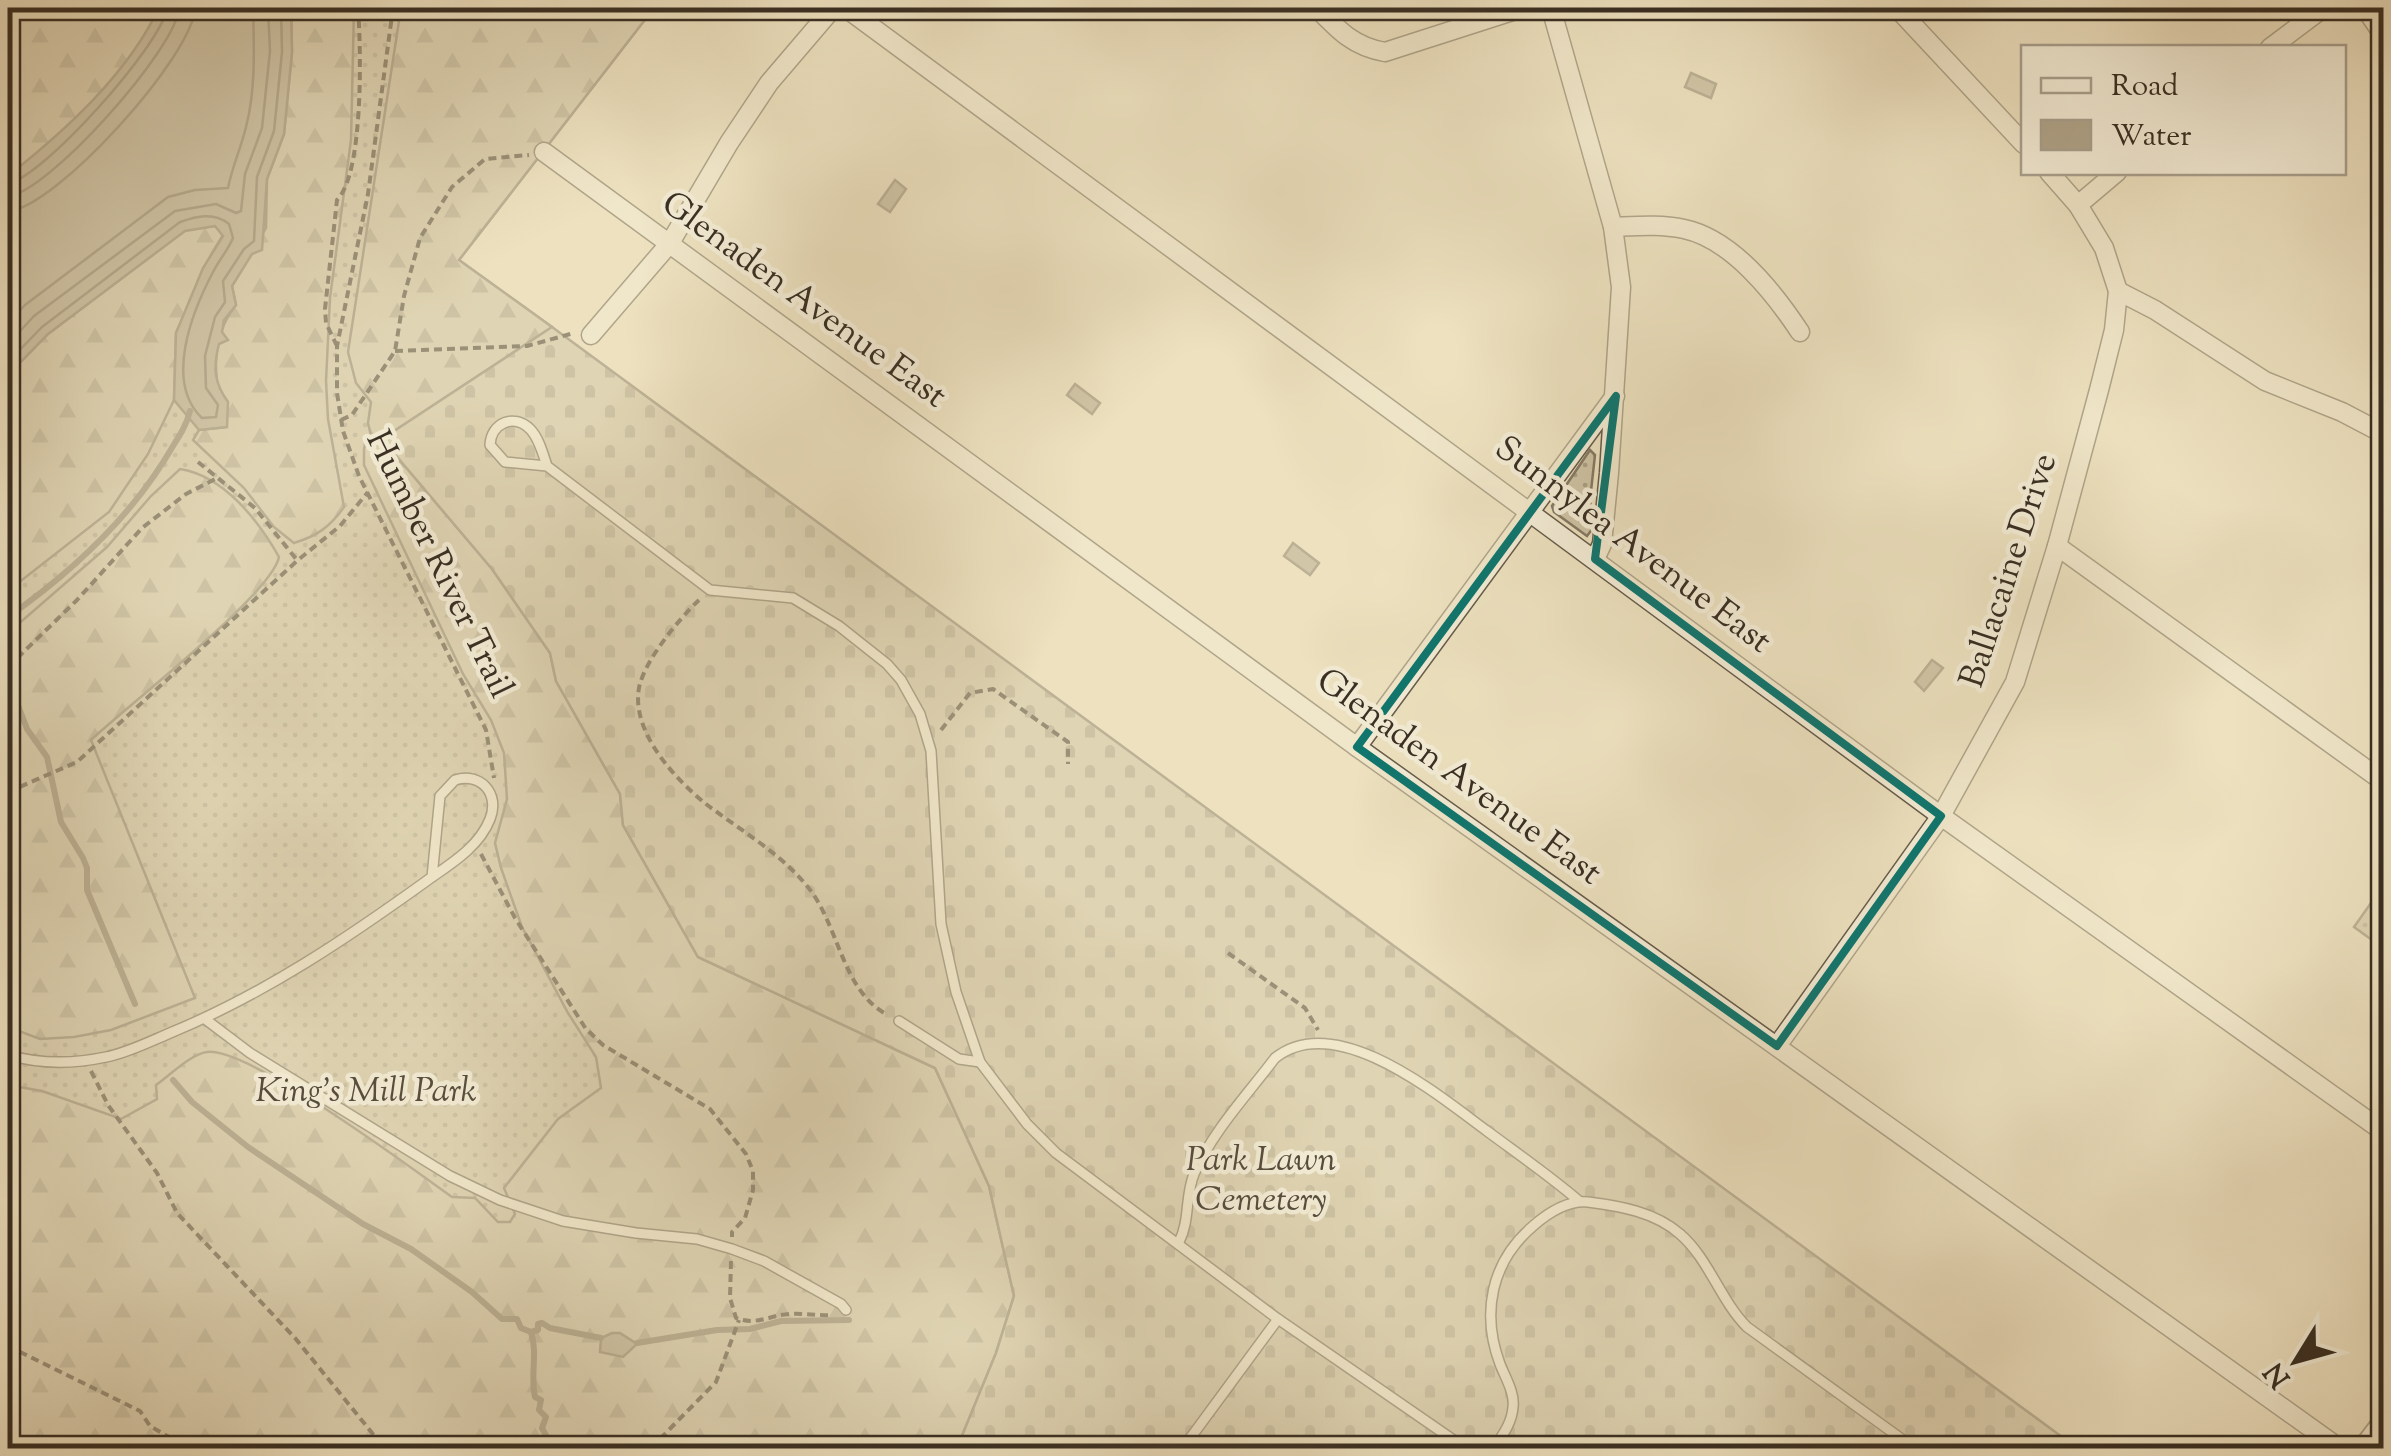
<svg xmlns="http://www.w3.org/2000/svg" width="2391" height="1456" font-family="'Sorts Mill Goudy',serif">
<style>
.grass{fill:url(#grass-dots);stroke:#847964;stroke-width:2.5}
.forest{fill:url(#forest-firs);stroke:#847964;stroke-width:2.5}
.cemetery{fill:url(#cemetery-stones);stroke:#847964;stroke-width:2.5}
.water{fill:#b0a48a;stroke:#807561;stroke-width:2.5}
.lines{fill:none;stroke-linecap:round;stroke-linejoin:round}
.shore{stroke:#746a56;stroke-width:2.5}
.stream{stroke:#807561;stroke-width:6}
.service-casing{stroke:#665c4a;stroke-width:12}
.minor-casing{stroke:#665c4a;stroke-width:21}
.tertiary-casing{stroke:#665c4a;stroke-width:26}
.path{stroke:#392f23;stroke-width:4;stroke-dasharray:8 5;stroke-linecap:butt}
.service{stroke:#f3ecd5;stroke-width:9}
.minor{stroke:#f3ecd5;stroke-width:18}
.tertiary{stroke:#f3ecd5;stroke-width:22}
.marked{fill:none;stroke:#0f766e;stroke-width:8;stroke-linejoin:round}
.labels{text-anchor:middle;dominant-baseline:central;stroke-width:9;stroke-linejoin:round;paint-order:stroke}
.street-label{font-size:35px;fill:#392f23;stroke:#f3ecd5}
.park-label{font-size:35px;font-style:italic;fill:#574d3d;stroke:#f3ecd5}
</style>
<defs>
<pattern id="grass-dots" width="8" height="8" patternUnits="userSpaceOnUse" patternTransform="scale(2.5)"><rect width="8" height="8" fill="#cec3a4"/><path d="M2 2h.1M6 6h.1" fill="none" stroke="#a89f85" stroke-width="1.8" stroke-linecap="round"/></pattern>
<pattern id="forest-firs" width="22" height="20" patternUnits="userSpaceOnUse" patternTransform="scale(2.5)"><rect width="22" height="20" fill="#cec3a4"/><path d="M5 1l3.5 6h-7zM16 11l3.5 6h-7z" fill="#a89f85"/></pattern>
<pattern id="cemetery-stones" width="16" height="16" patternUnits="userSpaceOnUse" patternTransform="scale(2.5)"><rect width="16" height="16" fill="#cec3a4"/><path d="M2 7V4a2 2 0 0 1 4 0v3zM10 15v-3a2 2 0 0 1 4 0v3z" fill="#a89f85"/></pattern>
</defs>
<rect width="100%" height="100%" fill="#ede1bf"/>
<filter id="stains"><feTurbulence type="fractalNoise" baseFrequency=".002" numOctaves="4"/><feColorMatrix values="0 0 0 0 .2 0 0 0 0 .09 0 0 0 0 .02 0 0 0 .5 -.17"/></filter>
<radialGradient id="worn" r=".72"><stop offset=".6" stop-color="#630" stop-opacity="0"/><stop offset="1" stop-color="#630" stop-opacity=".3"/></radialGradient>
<g class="grass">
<path d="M291,8H654L459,260L552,327L382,439L957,1448H22L8,1437V375L212,253L174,399L292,52Z"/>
<path d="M1590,450L1595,455L1590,500L1593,528L1587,536L1554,512L1552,506Z"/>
<path d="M2383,886V948L2354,927Z"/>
</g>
<g class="forest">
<path d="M8,8H159C127,75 65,131 8,176Z"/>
<path d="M291,8H354L351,140L330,298L326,381L328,419L344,507C330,527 317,536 294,543L274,527L244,488L193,440L199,430L226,427C215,385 207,341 236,305L232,286L266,228L267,179L284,134L292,52Z"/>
<path d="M401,8H654L459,260L552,327L382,439L492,569L550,653L556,681L620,794L623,825L698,957L935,1068L989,1186L1014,1296L996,1353L957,1448H22L8,1437V1085L42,1091L121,1119L157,1099L156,1085C170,1075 191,1054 207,1052C249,1047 411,1168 452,1197L475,1198L498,1222H510L515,1214L504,1188L558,1119L601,1088L596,1057L568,1013L522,927L501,868L495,843L507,799L504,753L491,720L463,674L364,465V448L371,436L368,423L371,402L356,383L348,352Z"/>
<path d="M215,226L223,235L212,253L176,333L174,400L148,454L109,512L8,591V375L48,334L185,230Z"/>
<path d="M180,469C224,476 258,520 279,557C271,595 127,706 91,740L195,998L111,1030L74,1037L40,1039L8,1027V633L107,547L151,496Z"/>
</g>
<path class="cemetery" d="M552,327L2077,1448H957L996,1353L1014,1296L989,1186L935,1068L698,957L623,825L620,794L556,681L550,653L492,569L382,439Z"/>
<g class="water">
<path d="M159,8H291L292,52L284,134L267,179L262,250L252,254L232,286L236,305L224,320L222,332L228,340L219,344C213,367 214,383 228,402L227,427L199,430L174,400L176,333L203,268L223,236L215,226L185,231L48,334L8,375V176C65,131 127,75 159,8Z"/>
<path d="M1691,73L1716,84L1711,98L1685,87Z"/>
<path d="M895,180L906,189L890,212L878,204Z"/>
<path d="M1075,384L1100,403L1092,414L1067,395Z"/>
<path d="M1293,543L1319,563L1310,575L1284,556Z"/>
<path d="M1932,660L1943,668L1924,691L1915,682Z"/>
<path d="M612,1333H620L637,1344L623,1357L600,1352L601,1338Z"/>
</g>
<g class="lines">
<g class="shore">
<path d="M8,183C41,180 163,43 167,8"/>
<path d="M8,196C47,194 177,48 179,8"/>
<path d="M8,211C55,209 193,56 195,8"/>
<path d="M8,323L25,305L168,197L195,190L228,188C232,167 241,148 246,127C256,89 254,46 253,8"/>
<path d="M8,344L34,316L175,211L216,204L236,213L241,211L245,174L262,128L270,51L268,8"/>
<path d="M8,362L42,327L180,222C197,216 214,212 229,224L233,238C228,250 219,260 213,272C192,312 164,382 202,418L216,417L218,405L206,388L205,356L215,317L225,302L223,281L244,249L254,241L257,177L274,131L282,52L281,8"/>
</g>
<g class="stream">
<path d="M8,617C72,572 134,514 173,446C180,435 187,424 190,411"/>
<path d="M8,679L27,729L47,757L61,822L83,858L87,868V890L135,1004"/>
<path d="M173,1080L192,1102L248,1147L363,1224L411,1249L472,1292L502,1319H517L521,1328L531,1332C538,1354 530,1375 535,1397L541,1400L539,1410L546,1417L542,1428L548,1439L547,1448"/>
<path d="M531,1332L538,1330V1324L542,1323L550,1328L601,1338"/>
<path d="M637,1343L717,1330L750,1329L781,1321L849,1320"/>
</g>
<g class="service-casing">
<g id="service">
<path d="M547,466C543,454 539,438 530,429C514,413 491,423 490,445L505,462L547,466L710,590L793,598L839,626L887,664L901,680L920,714L931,751L941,924L956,992L980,1062L1027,1124L1056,1153L1278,1319L1465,1448"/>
<path d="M205,1019L250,1053L450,1176L500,1200L563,1221L636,1233L697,1239L732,1249L764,1261L841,1304L846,1310"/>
<path d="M899,1021L959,1059L980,1062"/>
<path d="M8,1055C39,1064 73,1064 106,1057C127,1053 149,1042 170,1033C265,994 349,937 432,877C454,862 480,845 490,819C500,794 481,772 455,780L440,796L432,877"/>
<path d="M1179,1242C1190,1221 1185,1196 1194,1174C1212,1132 1248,1094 1275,1058C1336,1009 1439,1096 1487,1131C1518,1154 1550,1176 1579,1201"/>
<path d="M1183,1448L1278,1319"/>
<path d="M1494,1448C1502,1436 1512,1423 1513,1407C1515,1393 1505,1377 1500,1364C1481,1313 1491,1262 1533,1226C1548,1213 1567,1200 1588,1202C1620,1206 1655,1212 1680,1234C1709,1259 1720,1300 1747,1327L1914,1448"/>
</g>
</g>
<g class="minor-casing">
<g id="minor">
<path d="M846,8L1941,816L2384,1132"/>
<path d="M1317,8C1338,30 1354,47 1385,52L1522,8"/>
<path d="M1551,8L1613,227L1621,287L1609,473L1602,544L1595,559"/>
<path d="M1897,8L2024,144"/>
<path d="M2365,8L2384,36"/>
<path d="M2270,48L2323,8"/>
<path d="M544,152L1357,747L2339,1448"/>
<path d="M2078,205L2117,172"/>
<path d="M1613,227C1637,226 1661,224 1684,229C1732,239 1775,294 1800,332"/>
<path d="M2118,291L2155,310L2265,381L2342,412L2384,434"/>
<path d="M591,335L670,243L729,143L769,83L833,8"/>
<path d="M2057,546L2384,782"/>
<path d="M1357,747L1615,396"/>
<path d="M1777,1046L1941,816L2015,682L2057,546L2099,390L2114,330L2118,291L2104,248L2078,205L2049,172"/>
</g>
</g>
<g class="tertiary-casing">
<path id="tertiary" d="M2365,1448L2384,1423"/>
</g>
<g class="path">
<path d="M393,8L368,194L337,346V393L343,431L359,476L486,730L494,778"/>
<path d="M337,346L326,323L325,309L337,200C364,173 361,47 358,8"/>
<path d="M395,351L527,346L574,333"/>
<path d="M341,420L352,415L395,351L404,296L420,238L452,187L485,159L529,155"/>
<path d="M198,462L255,508L297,560"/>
<path d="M699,600C679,619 644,661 639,688C631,732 675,779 706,804C740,830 779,852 807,886C839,924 841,989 886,1014"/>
<path d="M8,667L77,600L142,528L186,494L219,477"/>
<path d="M941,730L970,693L993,689L1068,742V764"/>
<path d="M8,792L77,762L298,560L340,526L368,492"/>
<path d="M481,854L515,918L586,1029L603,1045L710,1109L746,1154L753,1171V1190L745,1218L732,1232V1237"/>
<path d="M1228,953L1305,1008L1318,1030"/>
<path d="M91,1071L108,1105L157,1173L177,1213L295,1338L377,1439L401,1448"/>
<path d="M731,1261L730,1298L736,1318C757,1326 769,1315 790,1314C804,1313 818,1316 831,1315"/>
<path d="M8,1346L140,1411L150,1426L176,1441L180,1448"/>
<path d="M651,1448L716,1382L739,1320"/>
</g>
<use href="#service" class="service"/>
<use href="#minor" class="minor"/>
<use href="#tertiary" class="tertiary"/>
</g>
<path d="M0 0H2391V1456H0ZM1616,396L1595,559L1941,816L1777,1046L1357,747Z" fill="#ede1bf" fill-opacity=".55" fill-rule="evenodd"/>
<path class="marked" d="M1616,396L1595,559L1941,816L1777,1046L1357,747Z"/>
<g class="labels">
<g class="street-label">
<text transform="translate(803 301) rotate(36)">Glenaden Avenue East</text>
<text transform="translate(1632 546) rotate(37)">Sunnylea Avenue East</text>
<text transform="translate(438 565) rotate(64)">Humber River Trail</text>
<text transform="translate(2010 571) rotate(-72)">Ballacaine Drive</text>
<text transform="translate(1458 778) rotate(36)">Glenaden Avenue East</text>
</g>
<g class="park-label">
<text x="366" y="1092">King's Mill Park</text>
<text x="1261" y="1161">Park Lawn<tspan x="1261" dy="40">Cemetery</tspan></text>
</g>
</g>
<rect width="2391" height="1456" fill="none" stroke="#ede1bf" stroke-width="40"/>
<rect x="10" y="10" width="2371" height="1436" fill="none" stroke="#392f23" stroke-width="5"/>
<rect x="20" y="20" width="2351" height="1416" fill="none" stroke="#392f23" stroke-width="2.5"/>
<rect x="2021" y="45" width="325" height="130" fill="#f3ecd5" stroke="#a9a08e" stroke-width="2.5"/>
<rect x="2041" y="78" width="50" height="15" fill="#f3ecd5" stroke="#a9a08e" stroke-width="2.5"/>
<text x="2111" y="95" font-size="30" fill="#392f23">Road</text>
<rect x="2041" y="120" width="50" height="30" fill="#b0a48a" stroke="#a9a08e" stroke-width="2.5"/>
<text x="2111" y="145" font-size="30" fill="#392f23">Water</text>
<g transform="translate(2296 1361) rotate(233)" stroke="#f3ecd5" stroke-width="8" paint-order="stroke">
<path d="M0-8L18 38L0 25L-18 38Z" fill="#392f23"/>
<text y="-15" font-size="28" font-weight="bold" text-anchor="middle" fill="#392f23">N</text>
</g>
<rect width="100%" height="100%" filter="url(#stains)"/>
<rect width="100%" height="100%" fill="url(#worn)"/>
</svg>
